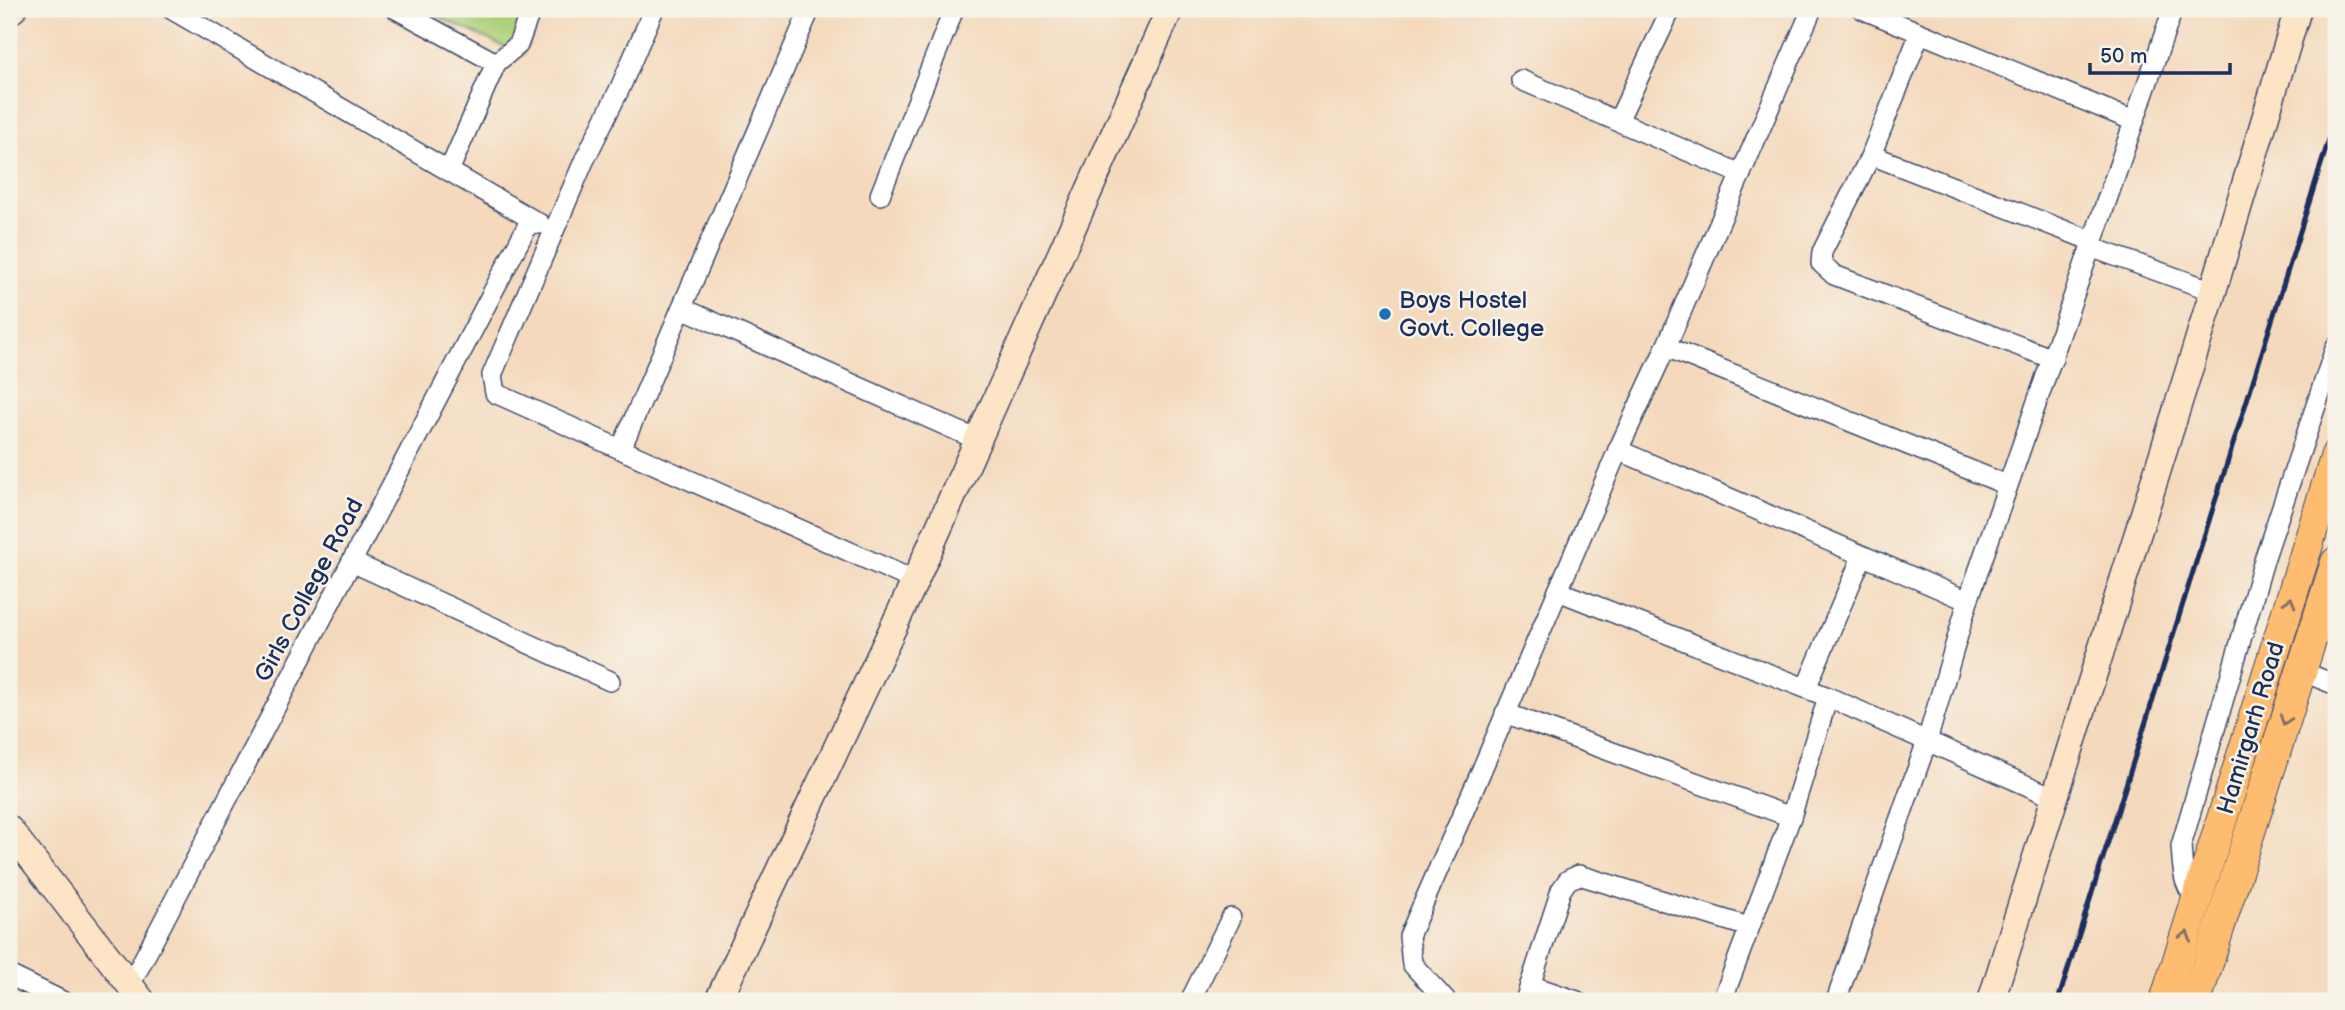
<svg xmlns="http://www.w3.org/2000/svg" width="2345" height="1010" font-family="'Balsamiq Sans',sans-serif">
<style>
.green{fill:#add079;stroke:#64806c;stroke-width:2}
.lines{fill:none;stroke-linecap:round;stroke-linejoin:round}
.street-casing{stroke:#3c486c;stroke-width:22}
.secondary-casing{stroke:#3c486c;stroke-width:29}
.primary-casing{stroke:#3c486c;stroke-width:32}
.street{stroke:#fff;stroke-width:19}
.secondary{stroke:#fee4c6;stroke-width:26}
.primary{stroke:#fdbc70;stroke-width:30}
.rail{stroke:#1b2f5e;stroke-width:5}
.oneway{stroke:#816e66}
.poi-dot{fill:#1f6fb2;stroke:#f7f3e8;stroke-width:2.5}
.labels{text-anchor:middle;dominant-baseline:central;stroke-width:5;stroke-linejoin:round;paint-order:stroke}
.poi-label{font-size:24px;fill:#1b2f5e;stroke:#f7f3e8;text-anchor:start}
.street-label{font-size:24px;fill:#1b2f5e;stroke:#f7f3e8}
</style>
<rect width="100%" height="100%" fill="#f7f3e8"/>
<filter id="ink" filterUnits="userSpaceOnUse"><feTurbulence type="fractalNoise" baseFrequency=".0143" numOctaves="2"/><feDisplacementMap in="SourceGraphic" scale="14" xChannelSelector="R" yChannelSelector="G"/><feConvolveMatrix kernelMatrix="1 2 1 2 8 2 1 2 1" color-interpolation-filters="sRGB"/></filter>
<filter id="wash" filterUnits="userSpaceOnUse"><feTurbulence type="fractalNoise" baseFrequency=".00686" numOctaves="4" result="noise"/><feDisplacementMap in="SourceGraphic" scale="28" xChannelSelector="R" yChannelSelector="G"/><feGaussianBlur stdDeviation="1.57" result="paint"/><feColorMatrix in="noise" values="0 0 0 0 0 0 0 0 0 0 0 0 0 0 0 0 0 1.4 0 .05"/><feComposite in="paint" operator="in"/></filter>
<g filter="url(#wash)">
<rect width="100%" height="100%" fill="#f4d9bc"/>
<path class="green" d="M421,9H545L523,55Z"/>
</g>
<g filter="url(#ink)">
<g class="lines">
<g class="street-casing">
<g id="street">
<path d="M171,9L540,224"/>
<path d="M396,9L496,63L518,45L531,9"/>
<path d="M654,9L620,88L584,161L492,375L495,393L915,581"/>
<path d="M1862,9L2134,121"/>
<path d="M1920,33L1871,155L2092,241"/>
<path d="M1521,80L1741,174"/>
<path d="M1618,121L1671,9"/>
<path d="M1871,155L1822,252L1821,263L1834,275L2053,359"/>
<path d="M449,171L496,63"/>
<path d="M880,195L954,9"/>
<path d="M2090,247L2213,291"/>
<path d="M682,308L978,440"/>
<path d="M1666,347L2007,485"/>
<path d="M621,449L810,9"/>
<path d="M1618,450L1968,601"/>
<path d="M352,562L610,681"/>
<path d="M1558,591L1828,697"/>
<path d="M2301,671L2336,685"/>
<path d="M1806,688L1862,557"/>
<path d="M1505,713L1791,817"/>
<path d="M2201,901C2181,890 2183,866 2181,846L2265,557L2336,346"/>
<path d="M9,975L62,1001"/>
<path d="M130,985L531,219"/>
<path d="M1530,985L1577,1001"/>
<path d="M1190,1001L1231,918"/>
<path d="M1446,1001L1412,964L1409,936L1474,788L1618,450L1666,347L1812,9"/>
<path d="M1525,1001L1561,890L1568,880L1579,875L1749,927"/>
<path d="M1722,1001L1791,817L1828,697L2055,798"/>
<path d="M1836,1001L1927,741L1968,601L2173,9"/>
</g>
</g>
<g class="secondary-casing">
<g id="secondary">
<path d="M9,12L13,9"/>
<path d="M9,829L142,1001"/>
<path d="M718,1001L915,581L1170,9"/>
<path d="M1991,1001L2195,351L2298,9"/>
</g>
</g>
<g class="primary-casing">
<g id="primary">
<path d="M2165,1001L2336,455"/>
<path d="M2196,1001L2336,562"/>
</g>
</g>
<use href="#street" class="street"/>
<use href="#secondary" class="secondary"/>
<use href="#primary" class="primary"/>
<path class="rail" d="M2058,1001L2336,117"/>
</g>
<defs><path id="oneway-chevron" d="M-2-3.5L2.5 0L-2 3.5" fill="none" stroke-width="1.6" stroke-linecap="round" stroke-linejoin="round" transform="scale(1.75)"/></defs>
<g class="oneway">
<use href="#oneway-chevron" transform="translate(2290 602) rotate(-73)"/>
<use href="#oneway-chevron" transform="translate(2285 720) rotate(108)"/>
<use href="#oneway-chevron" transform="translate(2186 936) rotate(-72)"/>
</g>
</g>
<circle class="poi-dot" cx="1385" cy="314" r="7"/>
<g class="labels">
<g class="poi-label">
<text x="1399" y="300">Boys Hostel<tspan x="1399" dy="28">Govt. College</tspan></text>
</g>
<g class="street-label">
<text transform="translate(309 590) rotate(-62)">Girls College Road</text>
<text transform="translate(2251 728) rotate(-73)">Hamirgarh Road</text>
</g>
</g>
<rect width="2345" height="1010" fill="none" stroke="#f7f3e8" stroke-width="35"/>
<path d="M2090 63v10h140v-10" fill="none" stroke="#1b2f5e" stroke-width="3.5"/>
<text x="2100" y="63" font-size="21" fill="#1b2f5e" stroke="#f7f3e8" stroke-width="5" paint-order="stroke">50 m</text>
</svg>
